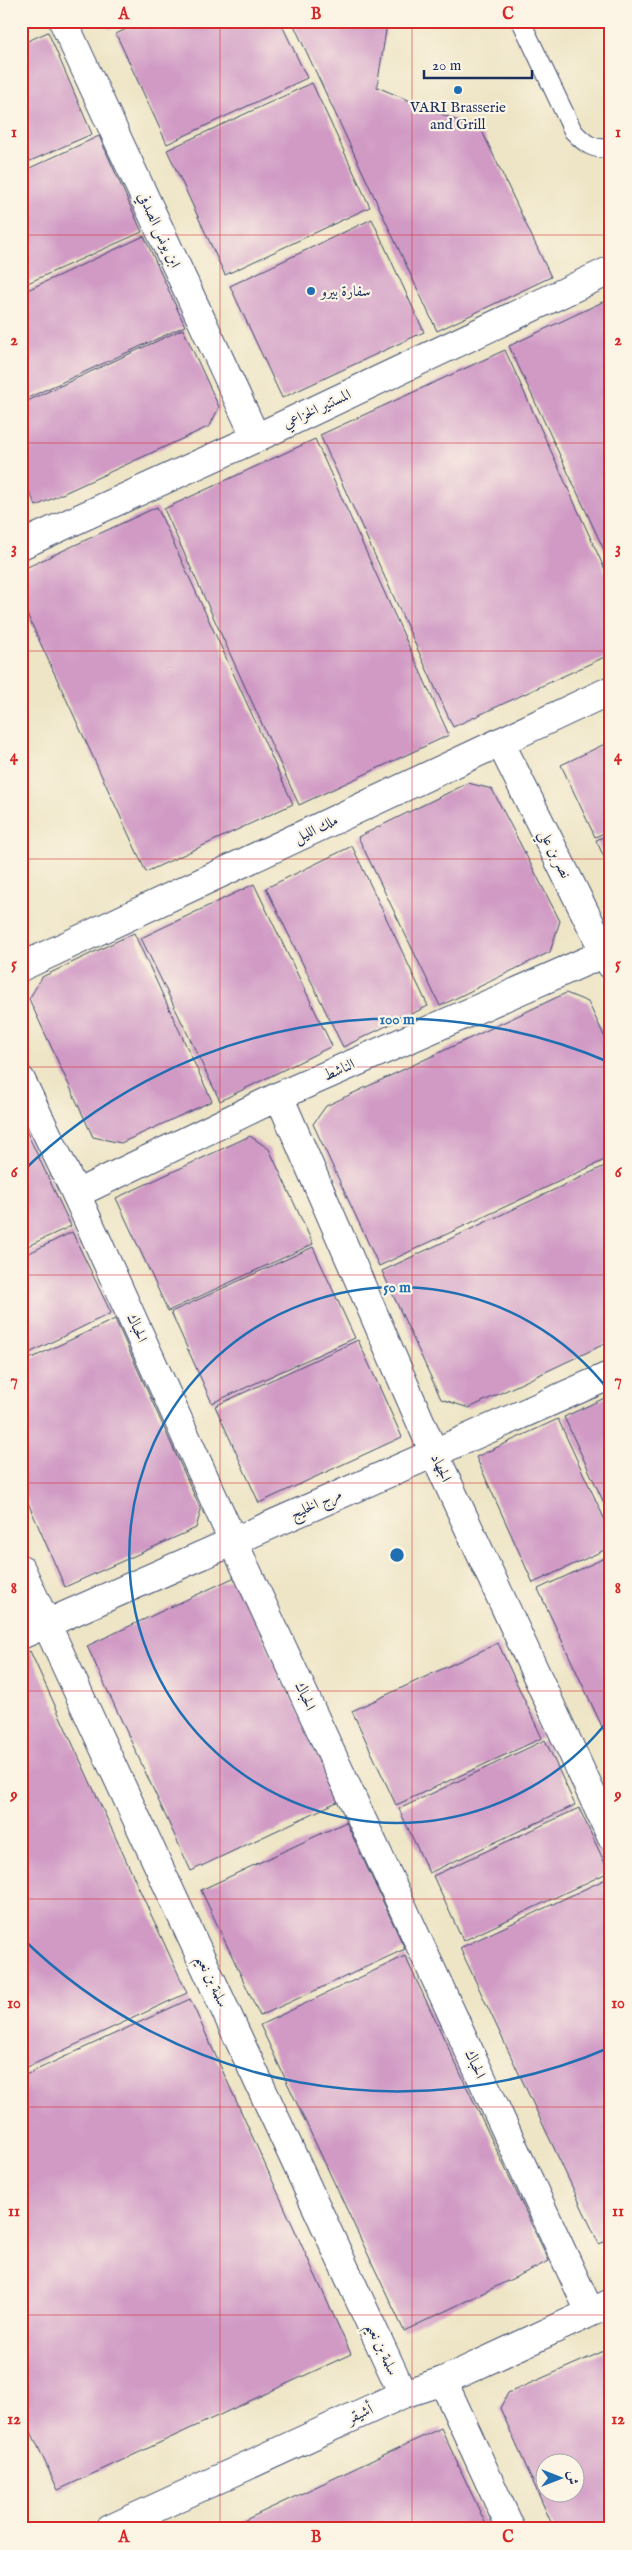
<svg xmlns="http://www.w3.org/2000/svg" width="632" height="2550" font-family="'IM FELL English',Amiri,serif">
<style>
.building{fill:#d09ac5;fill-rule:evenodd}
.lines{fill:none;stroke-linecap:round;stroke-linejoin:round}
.service-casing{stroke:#3b4a6e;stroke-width:20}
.minor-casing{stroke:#3b4a6e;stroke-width:30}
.service{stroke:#fff;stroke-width:18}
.minor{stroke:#fff;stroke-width:28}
.grid{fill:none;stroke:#d62828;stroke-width:1;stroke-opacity:0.55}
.ring{fill:none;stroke:#1f6fb2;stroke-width:2.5}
.poi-dot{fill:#1f6fb2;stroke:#fcf5e5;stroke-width:2}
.labels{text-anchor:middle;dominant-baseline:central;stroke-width:4.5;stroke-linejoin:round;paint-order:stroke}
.poi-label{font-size:15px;fill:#1b2f5e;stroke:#fcf5e5}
.street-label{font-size:15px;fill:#1b2f5e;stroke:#fcf5e5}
.centre{fill:#1f6fb2;stroke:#fcf5e5;stroke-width:2.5}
.ring-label{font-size:15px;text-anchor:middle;font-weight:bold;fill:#1f6fb2;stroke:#fcf5e5;stroke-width:4.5;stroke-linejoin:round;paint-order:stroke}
.neatline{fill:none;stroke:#d62828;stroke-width:2}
.grid-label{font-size:16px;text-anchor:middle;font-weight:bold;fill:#d62828}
</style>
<rect width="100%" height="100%" fill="#fcf5e5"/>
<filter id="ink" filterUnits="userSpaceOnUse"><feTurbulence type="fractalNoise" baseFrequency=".02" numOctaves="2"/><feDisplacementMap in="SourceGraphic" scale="10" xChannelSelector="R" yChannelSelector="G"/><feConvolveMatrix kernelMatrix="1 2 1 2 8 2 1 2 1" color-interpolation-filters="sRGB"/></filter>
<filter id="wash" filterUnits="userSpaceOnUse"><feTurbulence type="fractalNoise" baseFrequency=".0096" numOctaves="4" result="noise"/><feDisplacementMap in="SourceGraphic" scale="20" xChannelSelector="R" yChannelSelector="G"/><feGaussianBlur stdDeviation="1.12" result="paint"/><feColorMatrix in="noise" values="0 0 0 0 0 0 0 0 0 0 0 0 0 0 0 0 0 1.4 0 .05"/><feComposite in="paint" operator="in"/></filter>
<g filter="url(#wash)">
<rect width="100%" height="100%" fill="#eee5c6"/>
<g id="blocks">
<g class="building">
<path d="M105,21H126L109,29Z"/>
<path d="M143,21H280L307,78L167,144L116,34Z"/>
<path d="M292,21H391L387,24L377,87L482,131L551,277L437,331Z"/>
<path d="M48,32L92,134L21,165V44Z"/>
<path d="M312,83L370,207L225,275L167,150Z"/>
<path d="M99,136L142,232L21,286V172Z"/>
<path d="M372,219L424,332L282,398L230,286Z"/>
<path d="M144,236L185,326L21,401V293Z"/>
<path d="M611,298V565L509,346Z"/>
<path d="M183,329L219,407L210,426L36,506L21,474V404Z"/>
<path d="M505,350L611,583V654L453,727L320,435Z"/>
<path d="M315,439L449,735L299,805L164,509Z"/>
<path d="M157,507L293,804L146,872L21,601V570Z"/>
<path d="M611,741V830L595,837L561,765Z"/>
<path d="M468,783L492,789L560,921L550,952L440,1006L358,837Z"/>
<path d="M611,834V872L596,840Z"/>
<path d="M352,846L428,1006L343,1047L266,888Z"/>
<path d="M254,884L332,1046L220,1101L141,938Z"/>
<path d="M134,933L212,1101L121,1143L93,1137L29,999L42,977Z"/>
<path d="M566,993L588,1002L611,1050V1157L379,1266L313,1124L326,1106Z"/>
<path d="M21,1120L71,1226L21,1249Z"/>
<path d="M250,1136L269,1149L313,1244L168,1311L116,1198Z"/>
<path d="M611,1163V1341L469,1408L441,1399L382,1271Z"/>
<path d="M72,1232L111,1313L21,1357V1257Z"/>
<path d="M313,1247L355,1338L212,1403L171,1312Z"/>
<path d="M115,1319L201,1510L196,1528L65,1587L21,1487V1363Z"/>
<path d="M358,1340L402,1437L259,1503L215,1406Z"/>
<path d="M611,1395V1518L564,1417Z"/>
<path d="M558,1419L611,1533V1547L533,1583L476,1457Z"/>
<path d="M611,1555V1746L538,1589Z"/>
<path d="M235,1577L339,1801L191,1871L87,1646Z"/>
<path d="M498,1643L542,1738L396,1805L352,1711Z"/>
<path d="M30,1651L187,1993L21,2070V1655Z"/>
<path d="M545,1740L575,1805L429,1873L399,1809Z"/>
<path d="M579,1808L609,1872L463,1941L433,1876Z"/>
<path d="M346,1822L405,1949L260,2016L201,1890Z"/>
<path d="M608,1878L611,1883V2239L599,2244L460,1948Z"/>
<path d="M405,1956L549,2261L404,2331L260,2025Z"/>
<path d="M190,1999L351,2354L58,2490L21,2410V2077Z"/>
<path d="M611,2348V2529H554L500,2408L508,2393ZM544,2462H574V2492H544Z"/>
<path d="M441,2428L488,2529H226Z"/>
</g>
</g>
</g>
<g filter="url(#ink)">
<use href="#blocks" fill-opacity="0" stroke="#3b4a6e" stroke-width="1"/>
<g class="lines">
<g class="service-casing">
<path id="service" d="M521,21L573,131C584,143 595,152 611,147"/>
</g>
<g class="minor-casing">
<g id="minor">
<path d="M63,21L256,438"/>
<path d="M21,545L256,438L611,270"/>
<path d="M500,742L611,965"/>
<path d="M21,967L611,690"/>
<path d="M21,1080L76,1194L233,1541L590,2312"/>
<path d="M279,1096L434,1453L611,1836"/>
<path d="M76,1194L279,1096L605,953"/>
<path d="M21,1569L403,2394"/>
<path d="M21,1635L611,1375"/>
<path d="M443,2381L511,2529"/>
<path d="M110,2529L403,2394L443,2381L611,2303"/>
</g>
</g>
<use href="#service" class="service"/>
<use href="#minor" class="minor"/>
</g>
</g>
<path class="grid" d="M220,21V2529M412,21V2529M21,235H611M21,443H611M21,651H611M21,859H611M21,1067H611M21,1275H611M21,1483H611M21,1691H611M21,1899H611M21,2107H611M21,2315H611"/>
<g class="ring">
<path d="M610 1718A268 268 0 1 1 610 1392"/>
<path d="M611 2047A536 536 0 0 1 21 1937M21 1173A536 536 0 0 1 611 1063"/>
</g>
<g class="poi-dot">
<circle cx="458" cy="90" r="5"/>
<circle cx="311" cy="291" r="5"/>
</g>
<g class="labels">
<g class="poi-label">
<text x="458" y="107">VARI Brasserie<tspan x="458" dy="17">and Grill</tspan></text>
<text x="321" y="291" text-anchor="start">سفارة بيرو</text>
</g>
<g class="street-label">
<text transform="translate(159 230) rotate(65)">ابن يونس الصدفي</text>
<text transform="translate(317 409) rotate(-25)">المستنير الخزاعي</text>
<text transform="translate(316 829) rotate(-25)">ملك الليل</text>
<text transform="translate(555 854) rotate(63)">نصر بن علي</text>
<text transform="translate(339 1070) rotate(-24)">الناشط</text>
<text transform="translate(137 1328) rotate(66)">الحباك</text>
<text transform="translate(441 1468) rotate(65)">الجهاد</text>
<text transform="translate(316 1504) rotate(-24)">مرج الخليج</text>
<text transform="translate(305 1696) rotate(65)">الحباك</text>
<text transform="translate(212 1981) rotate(65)">سلمة بن نعيم</text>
<text transform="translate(475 2064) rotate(65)">الحباك</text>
<text transform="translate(382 2349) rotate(65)">سلمة بن نعيم</text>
<text transform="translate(360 2414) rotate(-25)">أشيقر</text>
</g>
</g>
<circle cx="397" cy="1555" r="8" class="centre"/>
<g class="ring-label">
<text x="397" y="1024">100 m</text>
<text x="397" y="1292">50 m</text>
</g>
<rect width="632" height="2550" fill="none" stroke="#fcf5e5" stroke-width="55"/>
<g transform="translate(560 2478) rotate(90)"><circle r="24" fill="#fcf5e5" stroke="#a2a6af"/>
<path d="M0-4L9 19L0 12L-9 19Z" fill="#1f6fb2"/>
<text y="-8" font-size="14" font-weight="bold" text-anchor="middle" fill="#1b2f5e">ش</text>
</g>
<path d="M424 70v8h108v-8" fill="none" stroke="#1b2f5e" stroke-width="2.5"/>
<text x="432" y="70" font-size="15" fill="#1b2f5e" stroke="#fcf5e5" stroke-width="4" paint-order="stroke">20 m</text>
<rect x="28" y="28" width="576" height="2494" class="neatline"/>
<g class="grid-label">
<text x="124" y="19">A</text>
<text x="316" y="19">B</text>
<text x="508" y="19">C</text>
<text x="14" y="137">1</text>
<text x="618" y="137">1</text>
<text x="14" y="345">2</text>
<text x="618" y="345">2</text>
<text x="14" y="553">3</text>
<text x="618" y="553">3</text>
<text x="14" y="761">4</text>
<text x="618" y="761">4</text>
<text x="14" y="969">5</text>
<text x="618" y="969">5</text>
<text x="14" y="1177">6</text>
<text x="618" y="1177">6</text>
<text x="14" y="1385">7</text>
<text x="618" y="1385">7</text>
<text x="14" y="1593">8</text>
<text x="618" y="1593">8</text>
<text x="14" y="1800">9</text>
<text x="618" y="1800">9</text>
<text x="14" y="2008">10</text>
<text x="618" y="2008">10</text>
<text x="14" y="2216">11</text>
<text x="618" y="2216">11</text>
<text x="14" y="2424">12</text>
<text x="618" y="2424">12</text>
<text x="124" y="2542">A</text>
<text x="316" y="2542">B</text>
<text x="508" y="2542">C</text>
</g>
</svg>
